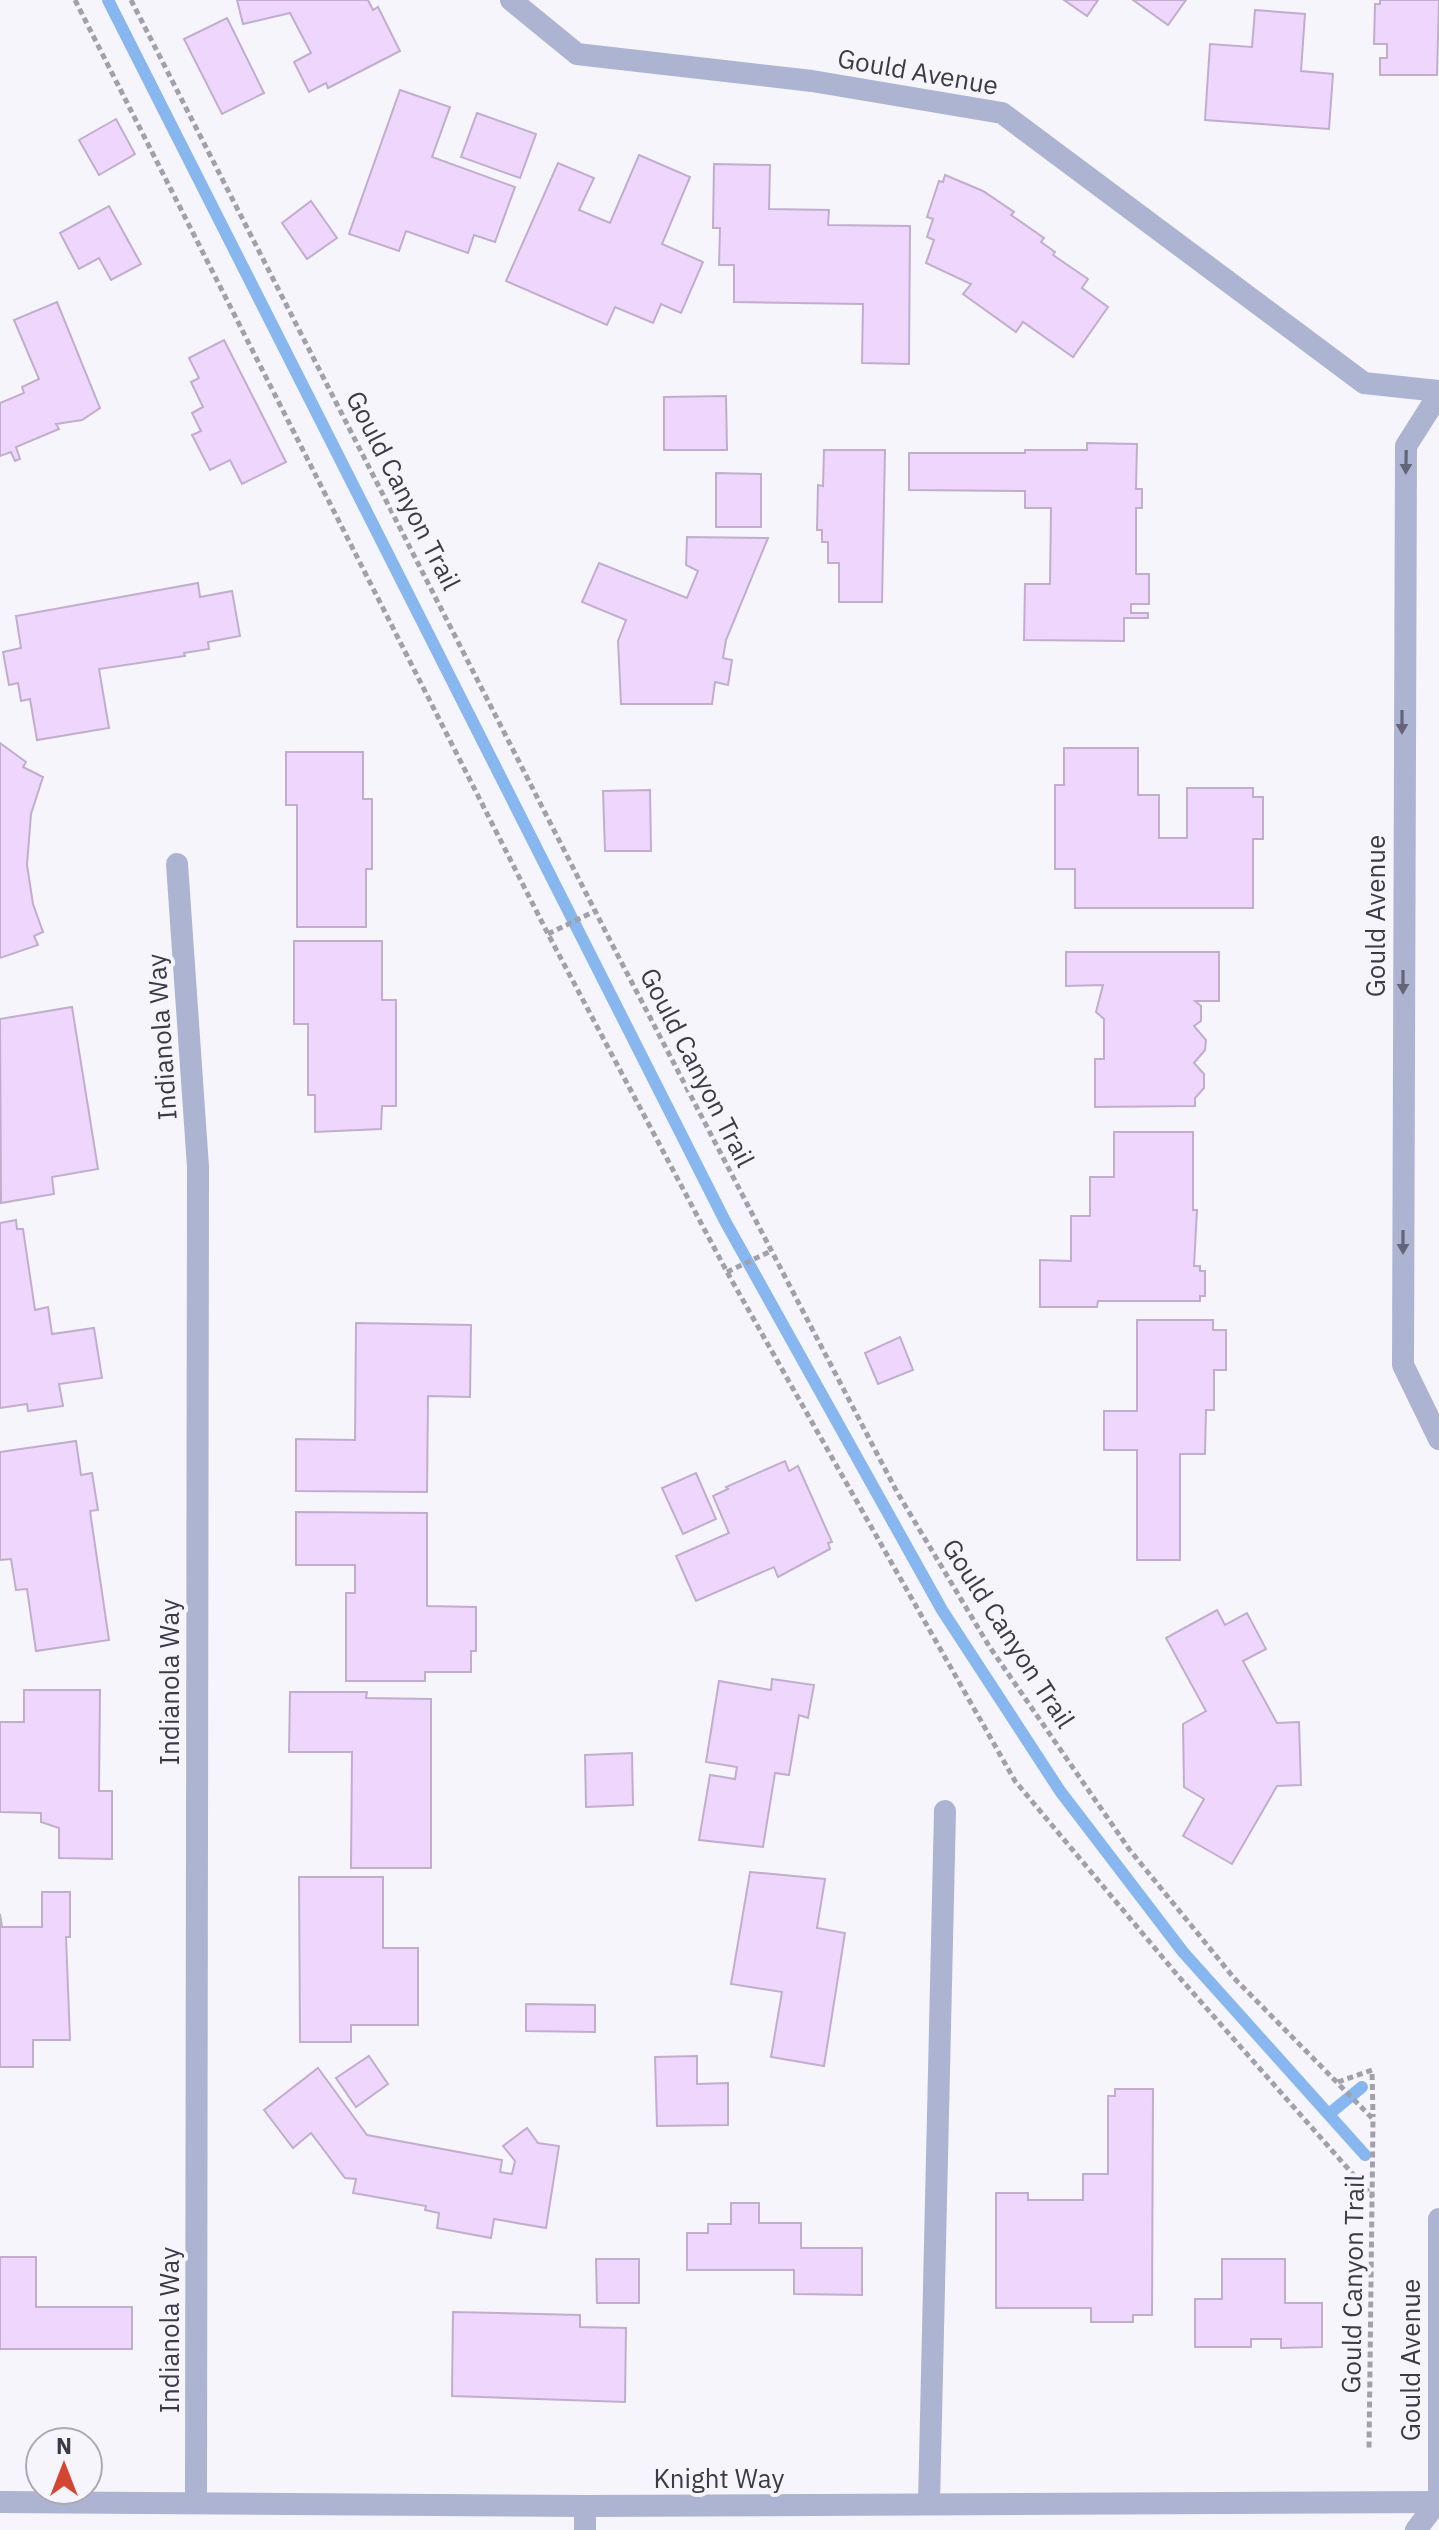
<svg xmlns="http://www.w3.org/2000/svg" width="1439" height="2530" font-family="'IBM Plex Sans',sans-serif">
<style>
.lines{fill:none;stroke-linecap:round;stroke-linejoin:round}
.stream{stroke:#88b7f0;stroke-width:12}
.building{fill:#eed6fd;stroke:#c1aecd;stroke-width:2}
.path{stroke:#a2a0aa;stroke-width:5;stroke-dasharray:6 4;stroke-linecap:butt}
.service{stroke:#acb4d2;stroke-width:22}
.minor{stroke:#acb4d2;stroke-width:22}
.tertiary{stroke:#acb4d2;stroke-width:22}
.oneway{fill:#646578}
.labels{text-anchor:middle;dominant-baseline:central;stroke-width:8;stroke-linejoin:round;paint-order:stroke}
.street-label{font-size:26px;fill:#3d3a48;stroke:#f6f5fc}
</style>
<rect width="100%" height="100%" fill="#f6f5fc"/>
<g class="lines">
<g class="stream">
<path d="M108,0L725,1221L942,1610L1060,1791L1183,1952L1365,2155"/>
<path d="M1329,2114L1362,2087"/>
</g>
</g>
<g class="building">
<path d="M237,0H368L373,10L378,7L400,51L328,88L326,83L309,92L294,62L311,53L290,13L243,24Z"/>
<path d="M1064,0H1098L1087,16Z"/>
<path d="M1133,0H1186L1168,25Z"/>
<path d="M1380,0H1439L1437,75H1380V58H1387V44H1374L1375,4H1380Z"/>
<path d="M1255,10L1305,14L1301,71L1333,74L1329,129L1205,120L1210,44L1252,47Z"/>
<path d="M227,18L264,93L222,114L184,39Z"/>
<path d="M400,90L450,107L432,157L515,187L495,242L474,235L468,253L406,231L399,251L349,234Z"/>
<path d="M477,113L536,134L520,178L461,157Z"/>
<path d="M116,119L135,154L99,175L79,140Z"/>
<path d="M639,155L690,177L662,244L703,262L681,313L661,304L653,323L615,307L607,325L506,281L558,163L594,178L579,210L610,223Z"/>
<path d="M714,164L770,165L769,209L829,210L828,225L910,226L909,364L862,363L863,304L734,302V265H719L720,228H713Z"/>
<path d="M945,175L983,191L1014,212L1011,215L1044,238L1041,242L1055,252L1053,255L1088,279L1082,288L1108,307L1073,357L1023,322L1016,332L963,294L971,284L926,263L934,240L927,237L933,219L927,217L939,181L943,182Z"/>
<path d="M311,201L337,238L307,259L282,223Z"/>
<path d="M109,206L141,264L111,280L99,258L79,269L60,233Z"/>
<path d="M57,302L100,408L82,420L56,424L59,429L16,447L20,459L15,461L11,452L0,456V403L24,393L22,387L39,379L14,320Z"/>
<path d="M224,340L286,462L242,484L230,460L210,470L192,435L201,431L192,413L203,407L191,382L199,378L189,358Z"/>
<path d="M726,396L727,450H664V397Z"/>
<path d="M1087,443L1137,444L1136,489H1142V508H1136V574H1149V604H1131V613H1148V618H1124V641L1024,640L1025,584H1050L1051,508H1025V491L909,490V453H1025V450H1087Z"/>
<path d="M824,450H885L882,602H839V563H828V542H822V530H817L818,485L823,486Z"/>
<path d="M716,473L761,474V527H716Z"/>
<path d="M687,537L768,538L726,640L723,658L732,660L728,685L715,682L712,704H621L618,641L626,620L582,602L599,563L687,598L698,571L686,565Z"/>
<path d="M198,583L200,597L232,591L240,636L208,642L209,649L184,653L185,656L99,669L109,728L37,740L30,699L21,701L18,683L9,685L3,652L21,648L16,616Z"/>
<path d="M0,743L26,762L23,767L43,777L31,814L27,865L33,904L43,932L34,936L38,945L0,958Z"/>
<path d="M1064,748H1138V795H1159V838H1187V788H1253V797H1263V839H1253V908H1075V869H1055V785H1064Z"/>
<path d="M286,752H363V799H372V869H366V927H297V805H286Z"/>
<path d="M650,790L651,851H605L603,791Z"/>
<path d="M294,941H382V1000H396V1106H382L381,1129L315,1132V1095H308V1024H294Z"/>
<path d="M1066,952H1219V1001H1195L1201,1006V1021L1194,1026L1206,1040L1205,1050L1194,1063L1204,1074V1088L1195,1098V1106L1095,1107V1059H1104V1019L1096,1012L1103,985L1066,986Z"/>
<path d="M72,1007L98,1169L52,1177L54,1194L1,1203L0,1019Z"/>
<path d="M1114,1132H1193V1210H1197L1194,1266H1200V1271H1205V1296H1200V1301H1098L1097,1307H1040V1260L1071,1261V1216H1090V1177H1114Z"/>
<path d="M16,1220L17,1229H23L35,1310L48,1307L52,1334L94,1328L102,1378L59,1384L63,1406L28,1411L27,1404L0,1408V1223Z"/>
<path d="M1137,1320H1213V1330H1226V1370H1214V1410H1206L1205,1454H1180V1560H1137V1450H1104V1411H1137Z"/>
<path d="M356,1323L471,1325L470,1397L428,1396L427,1492L296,1491V1439L355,1440Z"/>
<path d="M900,1337L913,1370L878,1384L865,1353Z"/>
<path d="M76,1441L81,1475L92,1473L98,1510L90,1511L109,1640L36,1651L27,1589L16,1590L11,1559L0,1560V1452Z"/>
<path d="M785,1461L789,1471L798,1466L832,1542L828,1543L830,1549L778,1577L774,1567L696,1601L676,1556L729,1533L713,1496L728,1489L726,1487Z"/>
<path d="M696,1473L716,1519L683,1534L662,1488Z"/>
<path d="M296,1512L427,1513V1606L476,1607V1651H471V1672H425V1681H346V1593H355V1565H296Z"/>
<path d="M1217,1610L1225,1625L1247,1613L1266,1649L1243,1661L1277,1723L1299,1722L1301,1785L1277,1786L1232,1864L1183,1836L1204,1799L1184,1787L1183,1724L1206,1711L1166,1638Z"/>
<path d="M772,1679L814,1685L808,1718L799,1715L789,1775L775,1773L763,1847L699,1840L710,1775L735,1779L737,1767L706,1762L719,1681L771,1690Z"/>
<path d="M24,1690H100L99,1791H112V1859L59,1858V1828L41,1822V1813L0,1812V1722H24Z"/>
<path d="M290,1692H367L366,1698L431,1699V1868H351L352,1752H289Z"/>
<path d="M632,1753L633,1805L586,1807L585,1755Z"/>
<path d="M750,1872L825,1879L817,1928L845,1933L824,2066L771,2057L782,1992L731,1984Z"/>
<path d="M299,1877H383V1948H418V2025H351V2042H300Z"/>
<path d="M42,1892H70V1937H66L70,2040H33V2067H0V1914L2,1927H42Z"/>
<path d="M526,2004L595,2005V2032L526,2031Z"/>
<path d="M369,2056L388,2084L356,2107L336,2078Z"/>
<path d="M697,2056V2084L728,2083V2125L657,2126L655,2057Z"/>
<path d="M318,2068L367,2135L502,2160L500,2172L512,2174L515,2161L503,2146L527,2128L538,2143L559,2146L546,2228L494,2219L491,2238L437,2228L439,2213L425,2210L426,2206L353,2193L356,2179L345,2178L311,2133L293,2148L264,2110Z"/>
<path d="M1115,2089H1153L1152,2315H1133V2322H1091V2308H996V2193H1028V2200H1083V2174H1108V2096H1115Z"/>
<path d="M731,2203H759V2223H801V2248H862V2295L794,2294V2270H687V2233H708V2224H731Z"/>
<path d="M0,2257H36V2307H132V2349H0Z"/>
<path d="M596,2259H639V2303H597Z"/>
<path d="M1222,2259H1285V2303H1322V2347L1281,2348V2339H1251V2347H1195V2299H1222Z"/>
<path d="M453,2312L580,2315V2327L626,2328L625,2402L452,2396Z"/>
</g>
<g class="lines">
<g class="path">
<path d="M75,0L548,934L727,1272L1015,1781L1179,1977L1373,2197"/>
<path d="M131,0L616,952L897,1492L989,1646L1129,1849L1234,1978L1373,2119L1369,2449"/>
<path d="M548,934L595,911"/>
<path d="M727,1272L771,1251"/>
<path d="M1338,2082L1372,2070L1373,2117"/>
</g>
<path class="service" d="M929,2504L945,1811"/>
<g class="minor">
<path d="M511,0L577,54L812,81L1002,113L1364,383L1439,391"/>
<path d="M177,864L198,1167L196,2502"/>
<path d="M0,2502L585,2506L1439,2502"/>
<path d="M585,2506V2530"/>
</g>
<g class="tertiary">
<path d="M1439,394L1406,446L1403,1365L1439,1439"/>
<path d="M1439,2219V2507"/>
<path d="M1416,2530L1437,2502"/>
</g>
</g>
<defs><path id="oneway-solid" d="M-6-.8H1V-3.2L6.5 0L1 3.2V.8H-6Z" transform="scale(2)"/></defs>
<g class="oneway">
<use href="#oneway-solid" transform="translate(1406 462) rotate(91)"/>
<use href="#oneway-solid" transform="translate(1402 722) rotate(90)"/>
<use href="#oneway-solid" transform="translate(1403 982) rotate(90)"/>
<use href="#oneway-solid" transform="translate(1403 1242) rotate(90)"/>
</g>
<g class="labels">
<g class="street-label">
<text transform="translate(918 71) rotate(10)">Gould Avenue</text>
<text transform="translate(404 490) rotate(63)">Gould Canyon Trail</text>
<text transform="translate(1375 916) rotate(-90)">Gould Avenue</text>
<text transform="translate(161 1037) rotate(-94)">Indianola Way</text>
<text transform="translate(698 1067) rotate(63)">Gould Canyon Trail</text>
<text transform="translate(1009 1633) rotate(57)">Gould Canyon Trail</text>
<text transform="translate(169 1682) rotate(-90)">Indianola Way</text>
<text transform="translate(1352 2284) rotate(-89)">Gould Canyon Trail</text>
<text transform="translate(169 2330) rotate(-90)">Indianola Way</text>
<text transform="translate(1410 2360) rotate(-90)">Gould Avenue</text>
<text x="719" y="2478">Knight Way</text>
</g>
</g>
<g transform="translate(64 2466)"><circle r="38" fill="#f6f5fc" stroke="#acaab4" stroke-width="2"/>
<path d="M0-6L14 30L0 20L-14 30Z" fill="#d34732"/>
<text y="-12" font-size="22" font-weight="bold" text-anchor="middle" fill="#3d3a48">N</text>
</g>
</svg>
